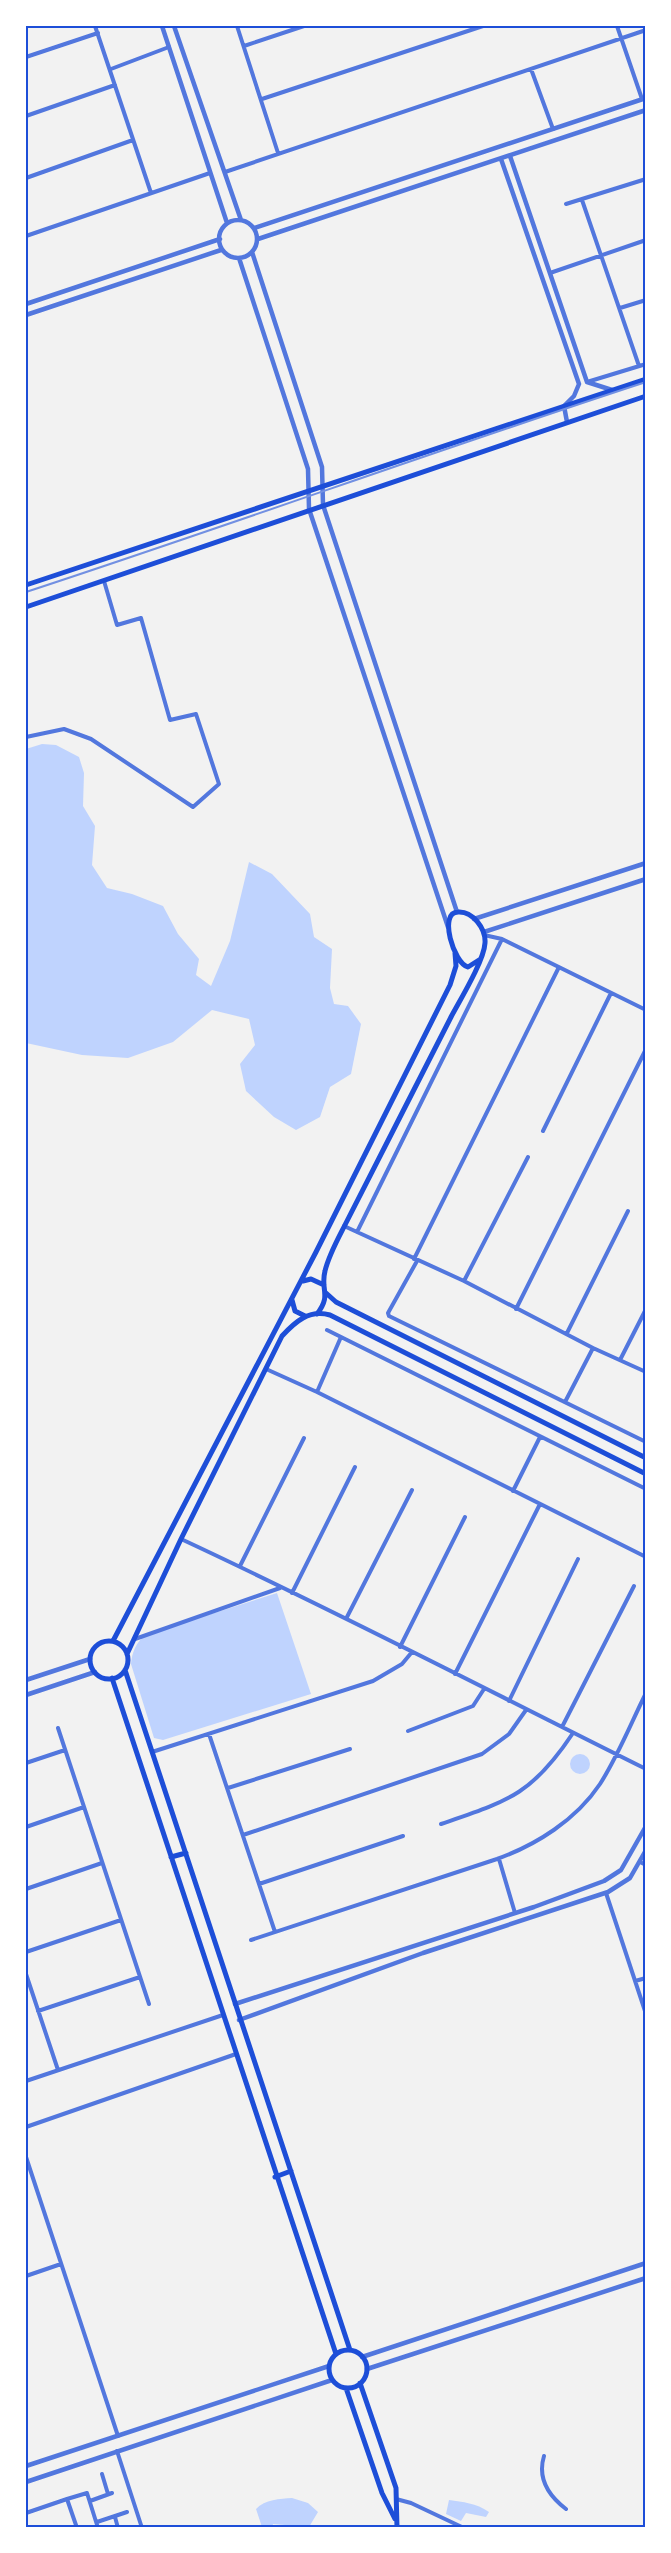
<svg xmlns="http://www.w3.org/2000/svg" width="671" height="2553" viewBox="0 0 671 2553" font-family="Manrope,sans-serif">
  <rect width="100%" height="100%" fill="#f2f2f2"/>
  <path fill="#bfd3fe" d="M42,744L56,745L79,757L84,773L83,806L95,826L92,865L107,888L132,894L163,906L178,934L199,959L196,975L211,986L230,941L249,862L272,874L310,914L314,937L332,949L330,988L334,1004L348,1006L361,1024L351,1074L330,1087L320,1117L296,1130L274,1117L246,1091L240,1064L255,1045L249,1019L212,1010L173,1042L128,1058L82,1055L26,1043V749Z
    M277,1593L311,1694L163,1740L154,1738L131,1664C132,1652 136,1643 145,1635Z
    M570 1764a10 10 0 1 1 20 0a10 10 0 1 1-20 0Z
    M292,2498L308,2503L318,2512L309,2527L273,2524L272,2527H262L256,2509C265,2499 280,2499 292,2498Z
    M449,2500C463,2502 476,2503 489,2512L486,2517L466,2513L461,2521L446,2514Z"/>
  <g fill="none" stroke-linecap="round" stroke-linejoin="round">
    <path stroke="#5277de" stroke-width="4" d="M95,26L151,193
      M237,26L278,153
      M617,26L642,99
      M244,46L304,26
      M26,57L98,33
      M111,69L169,47
      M531,69L553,129
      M262,99L483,26
      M26,116L115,85
      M225,172L646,30
      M26,178L133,140
      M582,200L639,366
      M566,204L646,179
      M26,236L210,173
      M550,273L646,240
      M620,308L646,300
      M587,382L646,364
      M26,737L64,729L91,739L193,807L219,784L196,714L170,720L141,618L117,625L104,581
      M484,935L502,939L646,1010
      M543,1131L611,993
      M344,1226L464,1281L593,1348L646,1372
      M357,1232L502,939
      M414,1259L559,967
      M417,1261L388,1313L389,1316L646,1442
      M464,1281L528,1157
      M516,1309L646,1049
      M327,1330L646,1489
      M567,1333L628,1211
      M620,1360L646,1309
      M266,1369L317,1392L646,1557
      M317,1392L341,1337
      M565,1402L593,1348
      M513,1491L540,1437
      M181,1539C338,1612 491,1692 646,1769
      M240,1566L304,1438
      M292,1593L355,1467
      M347,1617L412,1490
      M135,1639L280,1588
      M400,1647L465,1517
      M455,1674L540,1504
      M509,1701L578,1559
      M562,1727L634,1586
      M58,1728L149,2004
      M408,1731L473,1706L484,1689
      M209,1734L275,1932
      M152,1752L373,1681L402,1664L412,1652
      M26,1763L65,1750
      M228,1788L350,1749
      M441,1824C508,1801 532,1795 573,1733
      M26,1827L84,1807
      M243,1835L482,1754L509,1734L526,1710
      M499,1859L515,1913
      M640,1862L646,1865
      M259,1884L403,1836
      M26,1889L102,1863
      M606,1893L646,2014
      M251,1940L497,1859C536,1845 576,1820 600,1784C618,1756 631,1723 646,1693
      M26,1952L121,1920
      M26,1974L58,2070
      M635,1981L646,1978
      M38,2011L140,1977
      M26,2081L223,2015
      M26,2127L236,2054
      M26,2157L118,2436
      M26,2276L61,2264
      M117,2451L142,2528
      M544,2456C537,2479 549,2496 566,2509
      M102,2474L108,2494
      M67,2499L87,2493L98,2528
      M396,2499L411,2503L464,2528
      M90,2501L112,2493
      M26,2513L67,2499L77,2528
      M115,2517L118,2528
      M97,2522L127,2512"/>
    <path stroke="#5277de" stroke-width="4.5" d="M162,26L227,223
      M174,26L241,220
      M510,156L587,382L612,390
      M501,159L579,384L574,396L564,406L567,422
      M219 239a19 19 0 1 1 38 0a19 19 0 1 1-38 0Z
      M254,228L646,98
      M258,239L646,110
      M252,252L322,467L323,505L457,912
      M239,258L308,469L309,509L448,927
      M26,304L220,239
      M26,315L221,250
      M474,919L646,863
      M484,932L646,879
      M26,1680L90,1659
      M26,1695L95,1672
      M235,2004L534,1907L604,1881L621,1870L646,1826
      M239,2020L423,1953L608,1892L630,1878L646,1850
      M362,2357L646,2263
      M367,2369L646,2278
      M26,2466L329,2366
      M26,2482L332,2380"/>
    <path stroke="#1d4ed8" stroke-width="5" d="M26,585L646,379
      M26,607L646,396
      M303,1281L311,1279L324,1285
      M326,1293L336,1302L646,1458
      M292,1300L295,1311L305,1316
      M317,1314C332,1295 320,1290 325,1271C329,1254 339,1237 347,1221C382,1153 416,1085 451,1017C460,1000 484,961 485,943C486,929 473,911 458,912C438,912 454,964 468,967L479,960
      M113,1641L316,1252L450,985L456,966L455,953
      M90 1660a19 19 0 1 1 38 0a19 19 0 1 1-38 0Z
      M127,1654L181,1539L282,1336C295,1322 309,1309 330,1315L646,1474
      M125,1670L350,2350
      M112,1678L336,2354
      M171,1857L186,1853
      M275,2177L291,2171
      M329 2369a19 19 0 1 1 38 0a19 19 0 1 1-38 0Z
      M360,2383L396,2488L397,2528
      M346,2388L382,2493L395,2519"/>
    <path stroke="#7290e2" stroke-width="2" d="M26,592C233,524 438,450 646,382"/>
  </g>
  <rect width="671" height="2553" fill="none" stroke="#ffffff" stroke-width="54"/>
  <rect x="27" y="27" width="617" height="2499" fill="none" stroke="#1d4ed8" stroke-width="2"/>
</svg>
